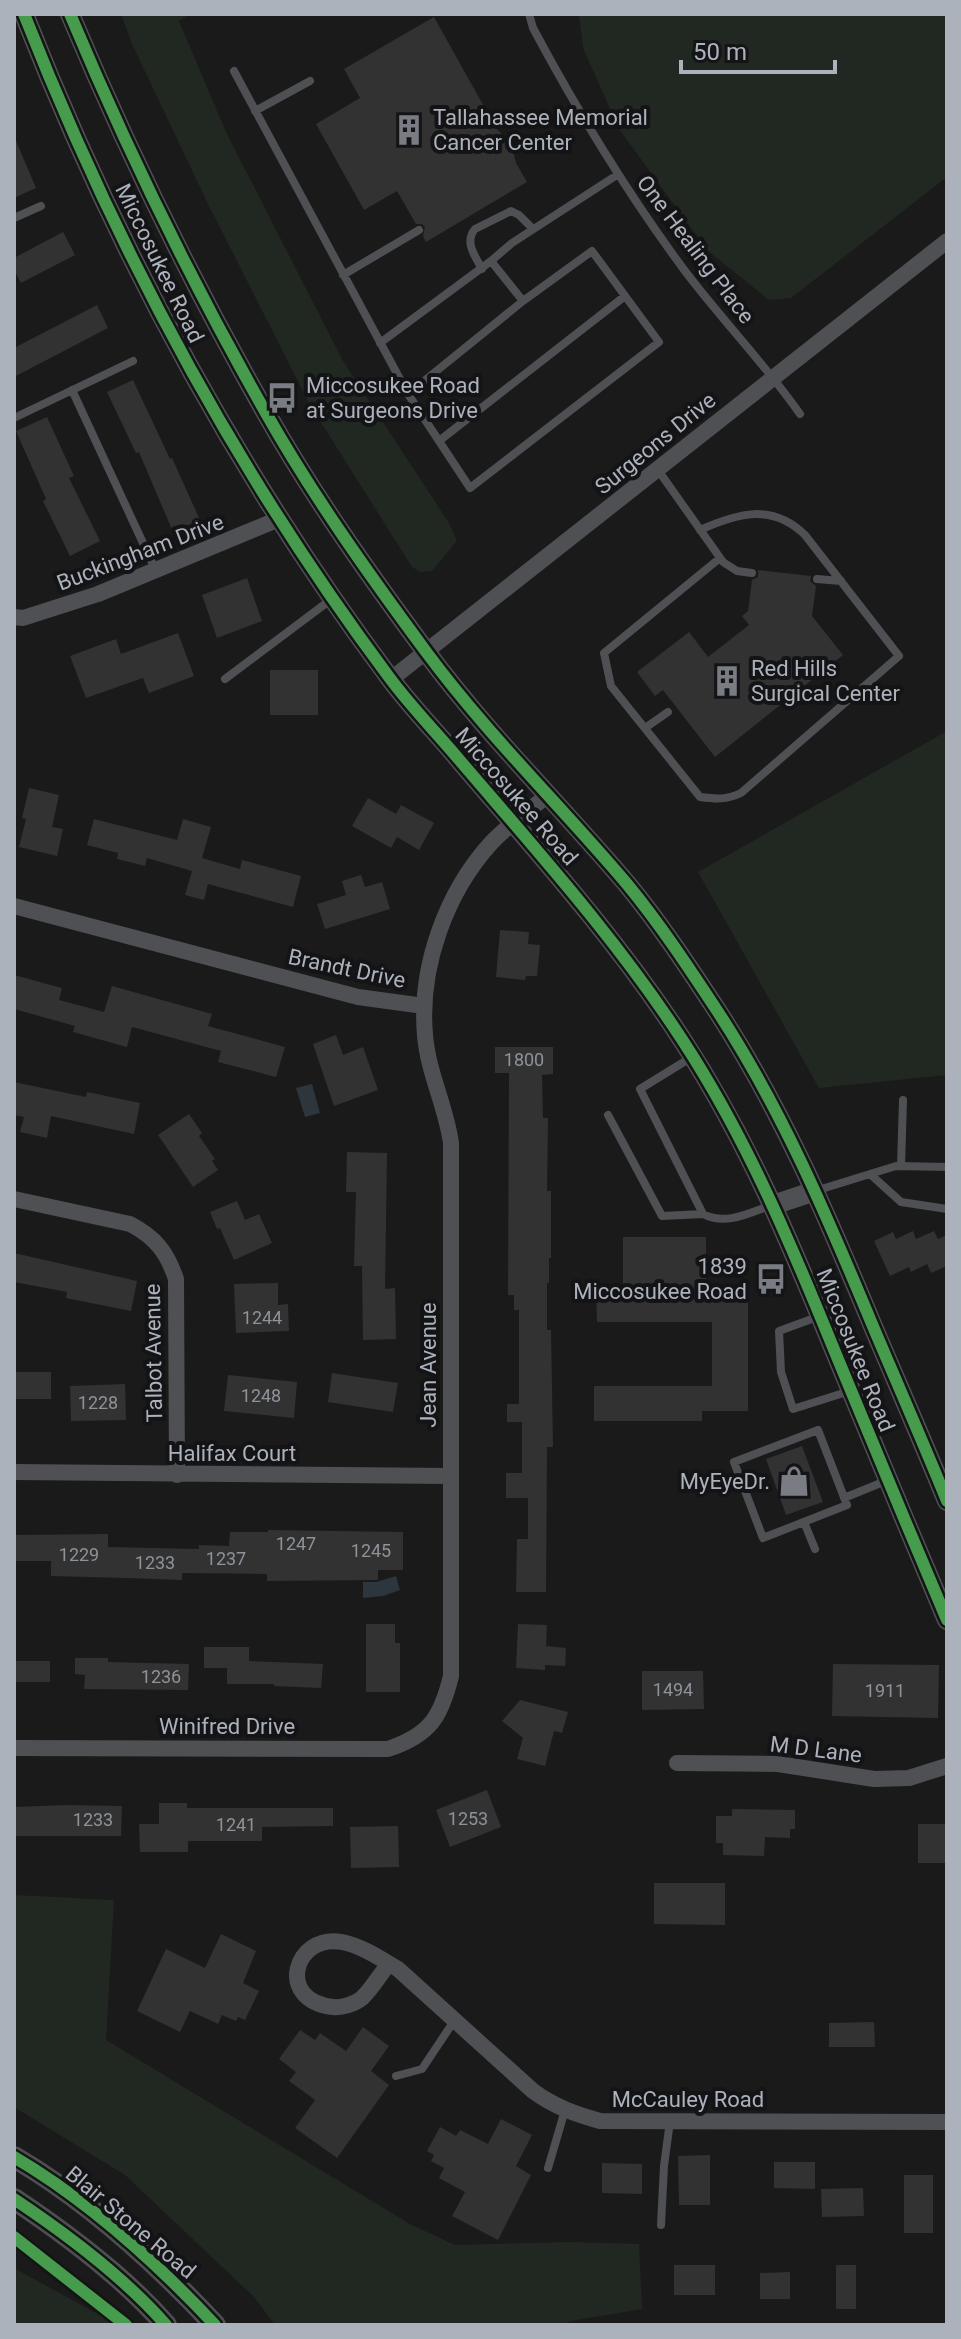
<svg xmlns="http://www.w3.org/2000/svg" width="961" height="2339" viewBox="0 0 961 2339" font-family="Roboto,sans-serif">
  <rect width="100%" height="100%" fill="#1a1a1a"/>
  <path fill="#202821" d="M121,14H190L179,21L226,132L343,361L449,523L457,541L432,571L420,572L412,567L310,405L207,202L132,44Z
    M579,14H947V177L791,298L769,300L707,250L619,129L583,48Z
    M947,731V1075L819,1088L698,872Z
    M14,1895L114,1900L106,2040L410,2224L455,2245L569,2242L639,2244L642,2309L571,2321L563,2325H275L254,2297L125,2175L14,2107Z
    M14,2268L118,2325H14Z"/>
  <path fill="#2d363c" d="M312,1084L320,1113L305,1117L296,1088Z
    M396,1576L400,1590L383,1596L363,1598V1582H376Z"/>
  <path fill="#323232" d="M434,17L496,128L511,143L516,163L527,182L426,242L423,236L425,227L422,224H416L397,191L364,210L316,124L360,98L344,69Z
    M14,136L36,188L14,198Z
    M63,232L75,255L21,283L14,270V258Z
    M97,305L108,328L14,377V348Z
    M133,380L170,459L172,458L200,520L173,532L139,452L136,453L107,392Z
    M47,417L74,476L69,478L100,541L70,556L43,501L46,499L16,431Z
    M758,570L811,576L810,581L816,586L812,616L843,655L715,757L663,690L655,696L637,672L689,632L708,657L749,625L742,616L748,611L752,580L758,577Z
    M247,578L262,621L217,638L202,595Z
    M178,633L194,676L149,693L143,678L86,698L70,656L116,639L121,654Z
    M270,670H318V715H270Z
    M29,788L59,795L52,827L63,829L57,856L19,847L26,819L22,818Z
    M368,798L396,814L401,805L434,823L419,850L397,837L391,848L352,826Z
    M94,819L177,840L183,819L211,827L202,858L240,869L242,860L301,876L293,907L208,884L204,900L185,895L192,871L147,858L145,866L117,859L118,853L87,845Z
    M361,875L365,887L382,882L390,909L325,929L317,904L346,895L342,881Z
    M500,930L529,932L528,944L540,945L537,976H526L525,980L496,977Z
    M14,975L62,988L59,1000L104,1012L112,986L212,1014L208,1026L285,1047L276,1077L218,1062L221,1051L132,1027L127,1047L73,1032L75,1026L14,1009Z
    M336,1035L343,1055L363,1047L378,1090L334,1106L313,1044Z
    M495,1047H553V1074L542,1075L543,1118H548L547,1191H551V1258H549V1283H547V1330H551L553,1447H547L546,1592H516L517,1539H528V1498H506V1473H522V1422H507V1404H519V1310H514V1295H508L509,1073H495Z
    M14,1082L86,1097L87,1092L140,1103L134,1134L51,1116L47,1138L20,1132L24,1117L14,1115Z
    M189,1114L202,1133L199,1136L215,1159L212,1161L218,1170L193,1187L158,1135Z
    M347,1152L387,1153L385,1289L395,1288L396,1339L363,1340L362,1266H354L356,1192H346Z
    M237,1201L245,1220L259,1214L272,1243L234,1260L220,1228L217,1229L210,1212Z
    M913,1231L916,1239L934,1231L938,1239L947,1235V1266L931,1273L927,1264L911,1272L909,1267L890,1276L874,1241L893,1232L896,1239Z
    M623,1237H706V1294H748V1411H702V1421H594V1386H712V1322H597L596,1287H623Z
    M14,1253L137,1281L131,1311L66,1298L67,1292L14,1282Z
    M278,1283V1305L288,1304L289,1331L236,1333L234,1284Z
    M14,1372H51V1399H14Z
    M332,1373L398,1383L393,1412L328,1402Z
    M228,1375L297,1382L294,1418L224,1411Z
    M125,1384L126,1420L71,1421L70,1386Z
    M802,1446L823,1502L786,1515L766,1459Z
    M268,1530L403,1532V1570H378V1580L267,1581V1574L182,1573V1580L127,1578L51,1576V1561H14V1535L108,1534V1547L199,1549V1545L229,1546L230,1532H268Z
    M366,1624H395V1643H400V1692H366Z
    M518,1624L547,1625L546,1646L566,1648L565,1666L545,1665V1670L516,1668Z
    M204,1647H249V1661L323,1664L321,1688L274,1686V1684H227V1668H204Z
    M75,1658H108V1662L189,1664L188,1690L84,1689L85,1675L75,1674Z
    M14,1661H50V1682H14Z
    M833,1664L939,1665L938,1718L832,1716Z
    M642,1671H703L704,1709L642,1710Z
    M520,1700L568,1712L562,1733L554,1731L545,1766L517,1759L523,1738L502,1721Z
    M487,1790L501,1827L450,1847L436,1810Z
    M159,1803H187V1808H333V1826L262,1827V1841H188V1852H140L139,1824H159Z
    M66,1805L122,1806L121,1836H14V1807Z
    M732,1809L795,1810V1829H790V1838L765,1837L764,1856L723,1855V1843H716V1816H732Z
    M918,1824H947V1863H918Z
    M398,1826L399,1867L351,1868L350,1827Z
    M654,1883H725V1925L654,1924Z
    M221,1934L256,1951L243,1983L259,1991L245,2020L238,2017L236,2021L222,2015L218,2024L190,2011L180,2032L137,2011L166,1949L205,1968Z
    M874,2022L875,2047H829V2023Z
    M363,2027L389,2046L371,2071L389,2085L337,2158L295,2128L315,2100L289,2081L296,2072L279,2059L300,2030L315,2040L320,2033L346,2051Z
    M501,2119L532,2135L516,2166L531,2175L498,2240L452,2216L465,2192L439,2178L444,2168L431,2161L434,2155L427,2151L440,2127L456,2136L460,2130L488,2144Z
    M710,2155V2205H679L678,2156Z
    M774,2162H815V2189L774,2188Z
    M602,2163L642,2164V2194L602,2193Z
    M904,2175H933V2233H904Z
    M863,2188L864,2216L822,2217L821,2189Z
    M674,2265H715V2295H674Z
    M836,2265H856V2309H836Z
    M790,2272V2299H760V2273Z"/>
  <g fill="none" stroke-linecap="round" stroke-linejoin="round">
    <path stroke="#4e5053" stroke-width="8" d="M529,14L533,28C579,114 627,193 685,271C722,320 765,364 800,414
      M234,71L408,394L470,488L659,342L592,251L523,301L408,394
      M255,111L310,81
      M14,218L41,206
      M491,261L523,301
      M482,269C475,256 464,242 475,229L511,211L519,215L533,229
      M343,275L419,230
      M380,343L491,261L512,243L617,175
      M72,390L156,571
      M14,418L133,361
      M439,441L625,296
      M658,470L723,562L737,571L752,573
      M700,530C738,513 772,503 805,535L899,656L741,793C726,800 716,799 700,797L611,686L604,653L720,558
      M817,579L841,581
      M225,679L333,598
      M645,728L668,712
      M692,1057L640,1089L703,1214C726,1226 749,1213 772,1205
      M608,1115L662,1216L703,1214
      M901,1166L903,1100
      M870,1174L901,1202L947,1209
      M815,1191L896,1166L947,1167
      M820,1316L779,1331L781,1372L793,1409L850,1391
      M818,1430L847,1505L763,1538L734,1462Z
      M844,1498L888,1480
      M804,1522L815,1549
      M396,2076L422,2069L454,2021
      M548,2168L565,2110
      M661,2225L664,2166L670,2121"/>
    <path stroke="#4e5053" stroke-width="16" d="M14,617L23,618L98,594L279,519
      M390,680L947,241
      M14,906L358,997L424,1006
      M14,1199L130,1224C155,1237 167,1252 176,1279L177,1475
      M14,1472L450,1476
      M14,1748L388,1749C430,1735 441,1717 451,1676V1143C446,1106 428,1073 425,1035C419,967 446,892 492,842C509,824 530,810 549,794
      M677,1763L778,1764L874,1779L909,1778L947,1766
      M389,1964C380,1974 372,1989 362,1998C355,2004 342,2008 333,2007C275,2001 294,1933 342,1942C362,1946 381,1959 398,1969L533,2091C555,2107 575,2114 600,2121L947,2122"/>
    <path stroke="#4e5053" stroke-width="20" d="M24,14C116,248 238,475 389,677C411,707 438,734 462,763C539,853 618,941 683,1041C747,1139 791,1244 835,1352C872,1441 909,1531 947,1620
      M70,14C127,150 193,285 266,413C313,496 370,576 427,653C487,734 561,806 627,884C660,924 689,968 718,1012C782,1110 827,1216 872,1324C897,1383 923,1442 947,1501
      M773,1205L815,1191"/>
    <path stroke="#4d4f51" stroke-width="22" d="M14,2157C89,2201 156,2262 215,2325
      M14,2199C68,2235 123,2276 166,2325"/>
    <defs>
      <path id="cycleway" d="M24,14C116,248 238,475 389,677C411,707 438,734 462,763C539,853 618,941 683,1041C747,1139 791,1244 835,1352C872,1441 909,1531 947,1620
        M70,14C127,150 193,285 266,413C313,496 370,576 427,653C487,734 561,806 627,884C660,924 689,968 718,1012C782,1110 827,1216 872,1324C897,1383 923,1442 947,1501
        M14,2157C89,2201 156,2262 215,2325
        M14,2199C68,2235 123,2276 166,2325
        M14,2237L126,2325"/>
    </defs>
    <use href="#cycleway" stroke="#141417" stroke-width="17"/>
    <use href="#cycleway" stroke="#469c4c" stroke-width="12"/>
  </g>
  <defs>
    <symbol id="building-bare" viewBox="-9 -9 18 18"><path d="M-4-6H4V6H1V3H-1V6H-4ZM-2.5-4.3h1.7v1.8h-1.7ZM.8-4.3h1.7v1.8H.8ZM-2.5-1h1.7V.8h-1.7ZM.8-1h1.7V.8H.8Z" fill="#797d83" stroke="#141417" stroke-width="2.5" paint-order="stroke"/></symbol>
    <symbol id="bus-bare" viewBox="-9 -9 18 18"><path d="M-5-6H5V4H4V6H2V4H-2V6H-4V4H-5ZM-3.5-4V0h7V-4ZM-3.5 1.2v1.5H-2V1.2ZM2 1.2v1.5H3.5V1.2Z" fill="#797d83" stroke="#141417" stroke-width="2.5" paint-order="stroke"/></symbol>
    <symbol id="shop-bare" viewBox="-9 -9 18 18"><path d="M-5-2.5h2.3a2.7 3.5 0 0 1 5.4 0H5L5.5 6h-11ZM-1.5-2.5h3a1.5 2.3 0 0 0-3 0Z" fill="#797d83" stroke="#141417" stroke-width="2.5" paint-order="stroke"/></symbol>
  </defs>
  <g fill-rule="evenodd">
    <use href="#building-bare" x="387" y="108" width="44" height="44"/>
    <use href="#bus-bare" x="260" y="376" width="44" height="44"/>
    <use href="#building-bare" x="705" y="659" width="44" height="44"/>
    <use href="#bus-bare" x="749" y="1257" width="44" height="44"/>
    <use href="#shop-bare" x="772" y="1459" width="44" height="44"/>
  </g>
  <g text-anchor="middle" stroke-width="8" stroke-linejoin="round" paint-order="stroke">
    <g font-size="18" fill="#8e9299">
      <text x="524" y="1066">1800</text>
      <text x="262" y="1324">1244</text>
      <text x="261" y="1402">1248</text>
      <text x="98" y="1409">1228</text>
      <text x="296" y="1550">1247</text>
      <text x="371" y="1557">1245</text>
      <text x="79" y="1561">1229</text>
      <text x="226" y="1565">1237</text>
      <text x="155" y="1569">1233</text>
      <text x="161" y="1683">1236</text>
      <text x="673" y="1696">1494</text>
      <text x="885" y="1697">1911</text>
      <text x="468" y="1825">1253</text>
      <text x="93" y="1826">1233</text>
      <text x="236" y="1831">1241</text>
    </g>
    <g font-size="22" fill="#acb2bb" stroke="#141417" text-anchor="start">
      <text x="433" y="125">Tallahassee Memorial<tspan x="433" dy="25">Cancer Center</tspan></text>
      <text x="306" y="393">Miccosukee Road<tspan x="306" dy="25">at Surgeons Drive</tspan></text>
      <text x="751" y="676">Red Hills<tspan x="751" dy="25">Surgical Center</tspan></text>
      <text x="747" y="1274" text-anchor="end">1839<tspan x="747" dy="25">Miccosukee Road</tspan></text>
      <text x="770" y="1489" text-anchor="end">MyEyeDr.</text>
    </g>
    <g font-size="22" fill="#acb2bb" stroke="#141417">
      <text transform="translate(696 249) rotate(53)" y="8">One Healing Place</text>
      <text transform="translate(160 263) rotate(64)" y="8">Miccosukee Road</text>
      <text transform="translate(655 443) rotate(-39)" y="8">Surgeons Drive</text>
      <text transform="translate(140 552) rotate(-21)" y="8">Buckingham Drive</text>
      <text transform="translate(517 796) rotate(49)" y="8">Miccosukee Road</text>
      <text transform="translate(347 968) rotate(12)" y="8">Brandt Drive</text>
      <text transform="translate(856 1350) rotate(68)" y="8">Miccosukee Road</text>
      <text transform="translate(153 1353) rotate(-91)" y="8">Talbot Avenue</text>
      <text transform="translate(428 1365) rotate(-90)" y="8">Jean Avenue</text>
      <text x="232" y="1461">Halifax Court</text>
      <text x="227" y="1734">Winifred Drive</text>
      <text transform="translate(816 1749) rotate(7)" y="8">M D Lane</text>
      <text x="688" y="2107">McCauley Road</text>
      <text transform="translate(131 2222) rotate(40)" y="8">Blair Stone Road</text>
    </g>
  </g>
  <rect width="961" height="2339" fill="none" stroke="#acb2bb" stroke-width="32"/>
  <path d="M681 60v12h154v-12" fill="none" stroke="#acb2bb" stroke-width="4"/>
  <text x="693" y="60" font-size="24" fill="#acb2bb" stroke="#141417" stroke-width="6" paint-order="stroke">50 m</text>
</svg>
